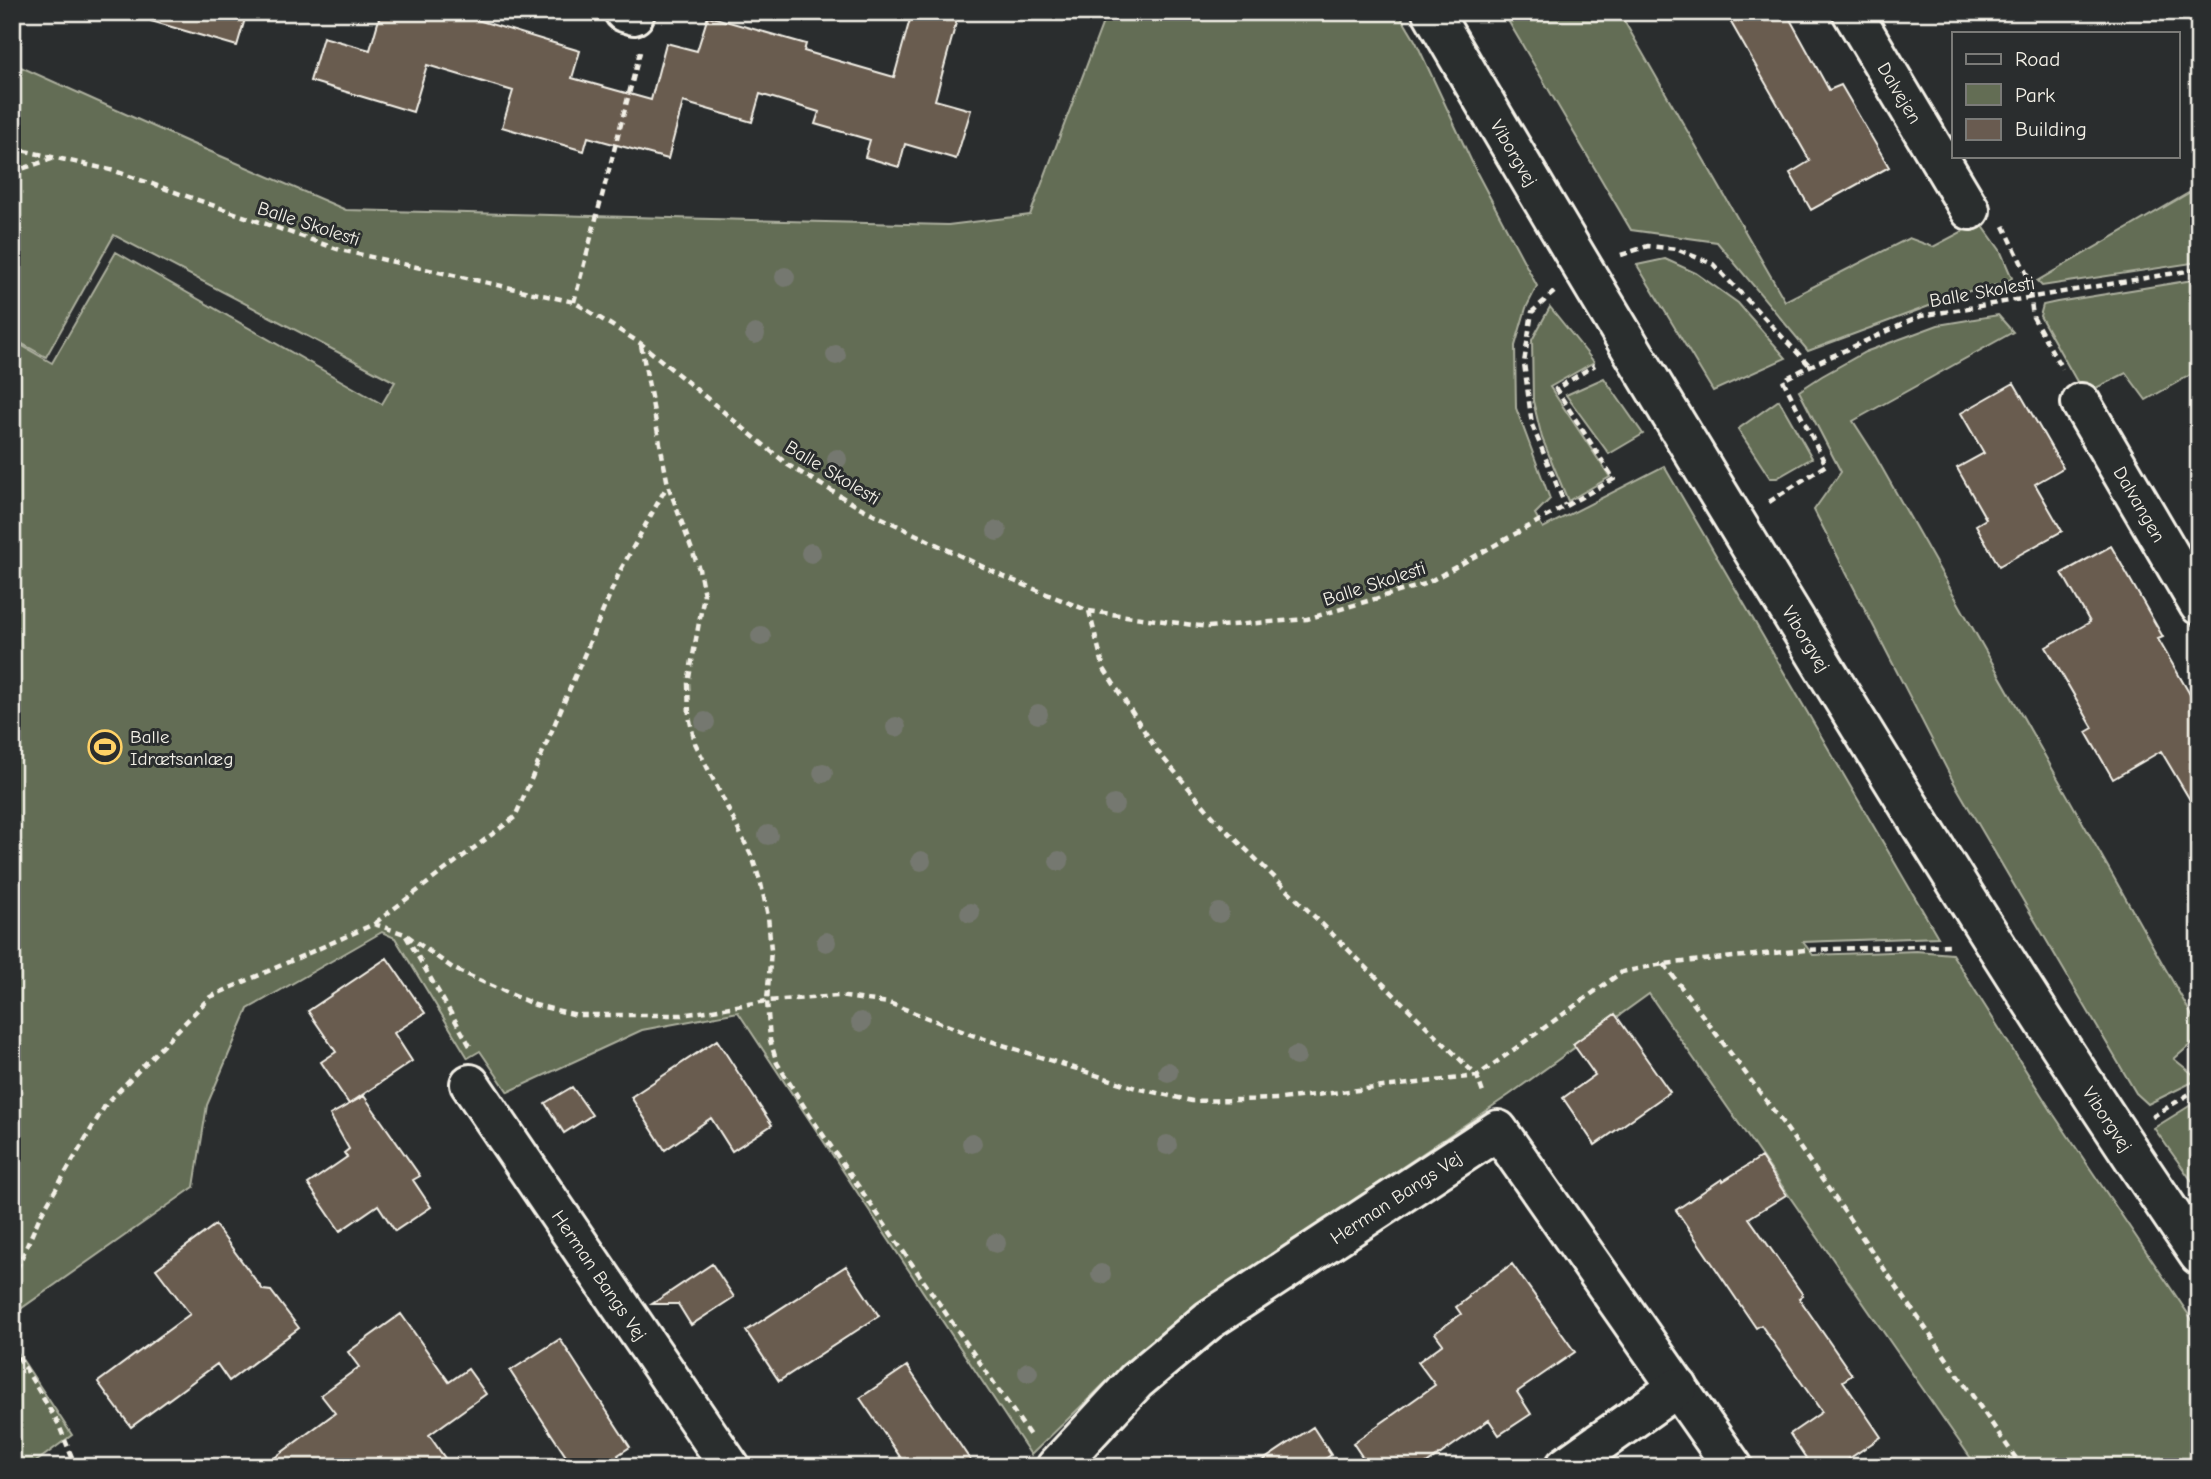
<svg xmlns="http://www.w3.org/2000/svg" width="2211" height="1479" viewBox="0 0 2211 1479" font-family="'Comic Neue',sans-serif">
  <rect width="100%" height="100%" fill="#2a2d2e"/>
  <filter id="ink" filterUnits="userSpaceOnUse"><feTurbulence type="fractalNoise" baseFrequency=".0143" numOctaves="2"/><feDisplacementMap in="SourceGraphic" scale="14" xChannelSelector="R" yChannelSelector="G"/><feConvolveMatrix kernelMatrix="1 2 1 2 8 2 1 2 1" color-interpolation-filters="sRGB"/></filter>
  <g filter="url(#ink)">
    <path fill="#636d54" stroke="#acaf9e" stroke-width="2" d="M1098,12H1398L1416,42L1477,173L1537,286L1526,308L1515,346L1516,408L1550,499L1535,514L1543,528L1664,466L1938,937L1803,942L1813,955L1916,951L1952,954L2054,1115L2199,1330V1467H1977L1649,994L1509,1095L1190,1311L1103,1385L1031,1455L738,1012L642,1030L508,1092L480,1051L468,1058L395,938L382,932L248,1009L207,1105L194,1187L12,1315V340L52,363L116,252L382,404L395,382L114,235L46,357L12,338V63L188,142L346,210L948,225L1030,215L1103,22Z
      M1503,12H1619L1785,301L1909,238L1933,247L1980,222L2000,250L2012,278L2004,284L1975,289L1808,351L1717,242L1631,230Z
      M2199,187V262L2042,286L2037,281Z
      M1665,259L1696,273L1738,303L1786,358L1713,391L1637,265Z
      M2199,279V370L2146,400L2126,373L2084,394L2040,316L2043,305L2057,302Z
      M1550,307L1594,362L1550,387L1610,477L1568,501L1542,438L1533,401L1532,340Z
      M1998,315L2013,332L1853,421L1873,452L2199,1028V1037L2174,1059L2199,1079L2148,1104L2136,1093L1953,781L1814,510L1841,472L1799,391L1822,376L1865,352L1938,325Z
      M1604,378L1643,434L1609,454L1566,395Z
      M1779,400L1812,458L1777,478H1770L1738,429Z
      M2199,1100V1172L2194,1184L2154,1128Z
      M12,1344L72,1435L29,1467H12Z"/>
    <path fill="#695b50" stroke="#f4f1e8" stroke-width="2" d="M152,12H247L237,46L151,21Z
      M381,12H451L580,51L572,78L651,100L666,43L697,51L708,16L806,44L804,51L894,77L912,12H959L935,100L971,110L956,159L905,144L899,167L865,157L870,140L815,124L819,112L760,94L752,122L683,102L668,159L588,137L584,151L502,127L513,91L427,65L413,112L310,81L323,37L370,50Z
      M1725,12H1786L1829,90L1841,85L1889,167L1811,210L1790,173L1810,161Z
      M2014,383L2063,468L2035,484L2062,531L1999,566L1976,525L1986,519L1957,468L1984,453L1961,413Z
      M2111,546L2163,637L2158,639L2199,710V815L2161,751L2113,779L2086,732L2093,728L2046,647L2090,622L2062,573Z
      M387,958L425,1013L394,1033L412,1061L349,1104L321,1062L336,1052L308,1011Z
      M1615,1014L1670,1092L1595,1145L1563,1098L1595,1075L1573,1044Z
      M717,1040L772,1125L732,1151L711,1118L665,1150L631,1097Z
      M572,1087L592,1115L564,1133L545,1103Z
      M364,1096L420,1176L413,1180L431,1207L395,1231L378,1205L340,1231L308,1184L347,1157L344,1153L349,1149L330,1115Z
      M1761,1157L1786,1195L1749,1218L1803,1295L1799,1298L1852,1375L1843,1381L1881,1437L1837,1467H1812L1790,1434L1822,1412L1761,1325L1756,1328L1676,1210L1722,1179L1723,1181Z
      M215,1225L263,1290L271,1291L299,1328L229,1381L217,1364L131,1427L98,1382L190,1314L156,1269Z
      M712,1264L734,1297L691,1325L678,1304H652Z
      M1512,1264L1575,1352L1517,1392L1531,1414L1499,1435L1489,1420L1422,1467H1369L1353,1443L1435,1385L1418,1362L1443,1344L1435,1333L1461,1314L1456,1307L1469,1297L1468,1295Z
      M846,1266L879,1316L779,1381L746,1331Z
      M401,1314L449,1382L468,1369L486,1394L429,1435L451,1467H262L335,1413L321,1395L359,1367L348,1352Z
      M560,1339L630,1447L618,1455L625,1467H573L510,1371Z
      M907,1366L975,1467H907L860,1398Z
      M1313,1427L1331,1455L1313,1467H1253Z"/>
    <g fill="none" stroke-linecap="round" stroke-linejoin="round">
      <defs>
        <g id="minor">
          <path d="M624,12L634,15L635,12"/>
          <path id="s1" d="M1852,12L1970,210"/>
          <path id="s2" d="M2081,403L2199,605"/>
          <path id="s3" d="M470,1084L730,1467"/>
          <path id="s4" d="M1056,1467L1136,1381L1209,1320L1498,1130L1733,1467"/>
          <path d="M1565,1467L1678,1387"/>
        </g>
        <g id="primary">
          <path id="s5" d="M1432,12C1551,217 1674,421 1797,623C1927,837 2058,1049 2199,1255"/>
        </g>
      </defs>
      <use href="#minor" stroke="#f4f1e8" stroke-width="44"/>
      <use href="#primary" stroke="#f4f1e8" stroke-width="44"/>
      <path stroke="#f4f1e8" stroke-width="4.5" stroke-dasharray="7 5" stroke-linecap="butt" d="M12,148L115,171L340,250L574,302L640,343L788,465L857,506L1002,576L1089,611L1208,627L1307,619L1425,584L1614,479L1556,389L1595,365
        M12,172L55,158
        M2004,226L2028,277L2033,317L2062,369
        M1621,255L1648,246L1676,249L1713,264L1810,366
        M1554,292L1532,312L1524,363L1532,425L1565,505
        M574,302L640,52
        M641,345L668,485L699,569L704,595L688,683L689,716L695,743L753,859L761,884L768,916L771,950L767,1001L770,1040L777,1063L810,1116L1031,1437
        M1769,502L1826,465L1783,380L1810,366L1921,316L2199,269
        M1089,611L1104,669L1158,752L1216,820L1477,1076L1483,1093
        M375,923L515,817L620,571L667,486
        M406,936L470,1046
        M1664,964L1782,1122L2022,1467
        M2152,1117L2199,1088
        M12,1280L40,1216L106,1104L210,997L374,924L405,934L454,969L535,1005L577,1015H682L767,1001L838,996L889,1003L972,1035L1136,1088L1192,1101L1281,1099L1477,1076L1622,972L1663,964L1805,950L1950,945
        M12,1346L58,1423L76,1467"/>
      <use href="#minor" stroke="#2a2d2e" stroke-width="38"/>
      <use href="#primary" stroke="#2a2d2e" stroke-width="38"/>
    </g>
    <g fill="#75786f">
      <circle cx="785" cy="277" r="10"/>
      <circle cx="755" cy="334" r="10"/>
      <circle cx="836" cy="355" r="10"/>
      <circle cx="837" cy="459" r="10"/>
      <circle cx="997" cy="531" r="10"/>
      <circle cx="811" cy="553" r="10"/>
      <circle cx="761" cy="636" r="10"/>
      <circle cx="1038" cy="714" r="10"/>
      <circle cx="705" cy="722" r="10"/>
      <circle cx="896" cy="727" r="10"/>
      <circle cx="823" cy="773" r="10"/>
      <circle cx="1114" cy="805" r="10"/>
      <circle cx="768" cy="835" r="10"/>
      <circle cx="921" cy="861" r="10"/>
      <circle cx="1059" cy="861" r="10"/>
      <circle cx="970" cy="913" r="10"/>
      <circle cx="1219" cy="913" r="10"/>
      <circle cx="826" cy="942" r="10"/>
      <circle cx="861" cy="1022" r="10"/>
      <circle cx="1296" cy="1056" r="10"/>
      <circle cx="1168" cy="1072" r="10"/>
      <circle cx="972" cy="1143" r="10"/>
      <circle cx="1167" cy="1145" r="10"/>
      <circle cx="996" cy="1243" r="10"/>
      <circle cx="1101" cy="1274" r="10"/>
      <circle cx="1028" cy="1372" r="10"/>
    </g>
  </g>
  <defs>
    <symbol id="stadium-ring" viewBox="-11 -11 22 22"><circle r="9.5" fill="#2a2d2e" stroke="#ffd166" stroke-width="1.5"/><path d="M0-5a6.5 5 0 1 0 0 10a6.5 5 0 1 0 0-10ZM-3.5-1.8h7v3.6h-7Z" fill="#ffd166"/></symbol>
  </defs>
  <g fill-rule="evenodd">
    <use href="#stadium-ring" x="86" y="728" width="38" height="38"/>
  </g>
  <g text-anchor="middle" stroke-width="6" stroke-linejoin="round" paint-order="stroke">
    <g font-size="19" fill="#f4f1e8" stroke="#2a2d2e">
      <text dy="7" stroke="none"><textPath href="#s1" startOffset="94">Dalvejen</textPath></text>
      <text dy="7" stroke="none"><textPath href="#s5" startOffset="163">Viborgvej</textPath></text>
      <text transform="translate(309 223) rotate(18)" y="7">Balle Skolesti</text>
      <text transform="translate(1982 291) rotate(-10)" y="7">Balle Skolesti</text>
      <text transform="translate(833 472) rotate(31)" y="7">Balle Skolesti</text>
      <text dy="7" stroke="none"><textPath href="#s2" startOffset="117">Dalvangen</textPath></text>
      <text transform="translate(1374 583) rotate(-18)" y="7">Balle Skolesti</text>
      <text dy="7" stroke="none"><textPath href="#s5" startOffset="730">Viborgvej</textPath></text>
      <text dy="7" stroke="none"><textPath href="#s5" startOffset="1297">Viborgvej</textPath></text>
      <text dy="7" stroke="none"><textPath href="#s4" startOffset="436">Herman Bangs Vej</textPath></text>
      <text dy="7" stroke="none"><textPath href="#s3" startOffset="231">Herman Bangs Vej</textPath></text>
    </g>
    <g font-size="19" fill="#f4f1e8" stroke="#2a2d2e" text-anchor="start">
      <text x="130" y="743">Balle<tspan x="130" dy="22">Idrætsanlæg</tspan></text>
    </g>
  </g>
  <rect width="2211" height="1479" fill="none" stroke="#2a2d2e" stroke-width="42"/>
  <rect x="21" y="21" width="2169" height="1437" fill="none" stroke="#f4f1e8" stroke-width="2.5" filter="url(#ink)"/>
  <rect x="1952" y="32" width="228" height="126" fill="#2a2d2e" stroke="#7b7b78" stroke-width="2"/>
  <rect x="1966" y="54" width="35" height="10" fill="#2a2d2e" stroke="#7b7b78" stroke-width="2"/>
  <text x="2015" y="66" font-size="21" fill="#f4f1e8">Road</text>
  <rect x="1966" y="84" width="35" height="21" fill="#636d54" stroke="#7b7b78" stroke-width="2"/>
  <text x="2015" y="102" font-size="21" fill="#f4f1e8">Park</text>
  <rect x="1966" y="119" width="35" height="21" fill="#695b50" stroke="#7b7b78" stroke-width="2"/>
  <text x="2015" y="136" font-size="21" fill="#f4f1e8">Building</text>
</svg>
